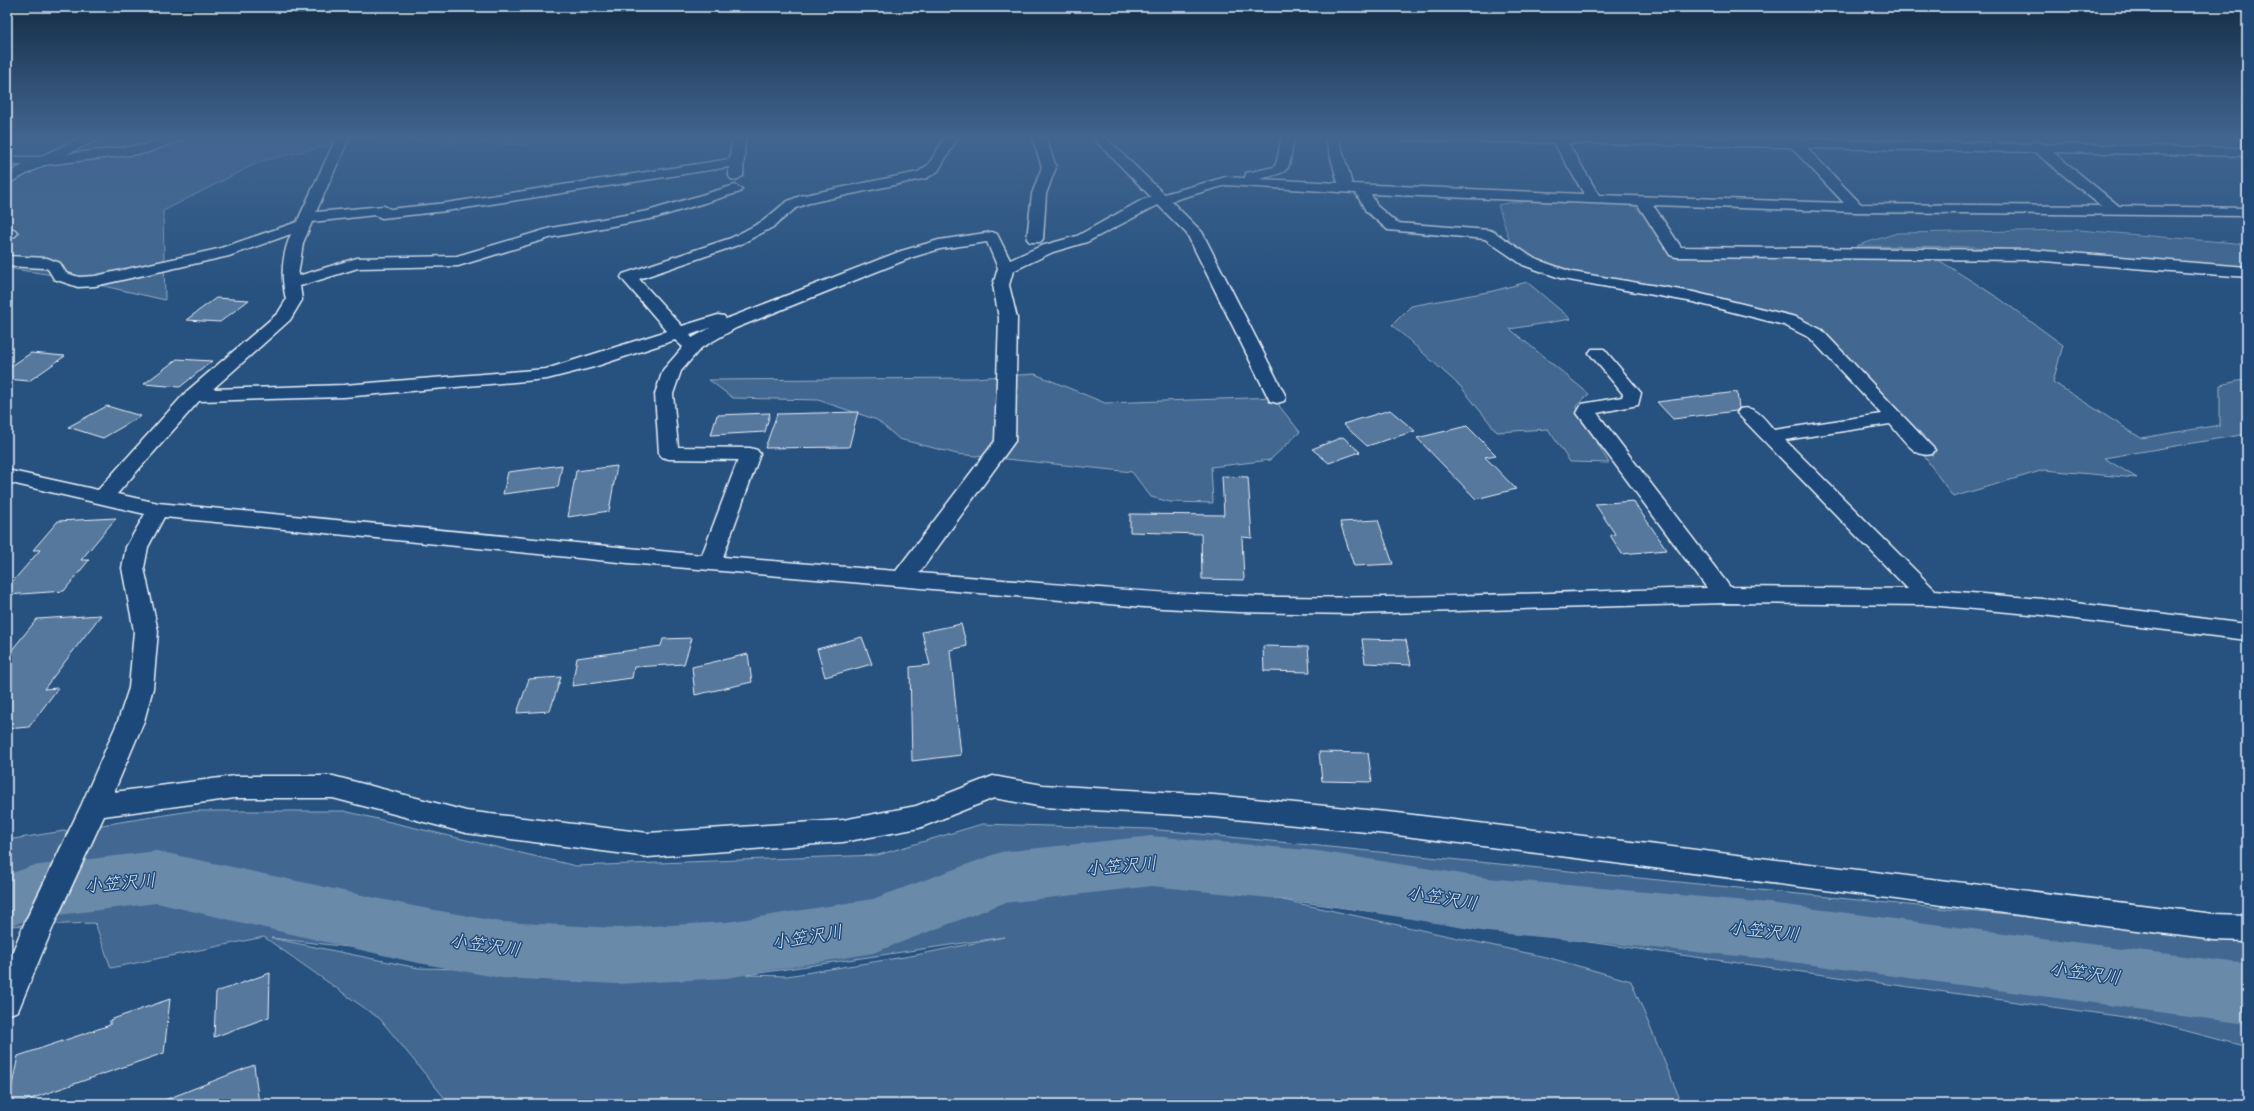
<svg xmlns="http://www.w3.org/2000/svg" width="2254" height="1111" viewBox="0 0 2254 1111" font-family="Itim,'Klee One',sans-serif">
  <rect width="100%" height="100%" fill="#27517f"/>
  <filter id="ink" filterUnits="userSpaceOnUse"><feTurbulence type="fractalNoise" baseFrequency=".025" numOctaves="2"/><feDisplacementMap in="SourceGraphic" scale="8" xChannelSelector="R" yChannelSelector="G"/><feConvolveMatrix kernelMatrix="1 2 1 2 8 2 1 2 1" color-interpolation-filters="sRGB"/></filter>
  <g filter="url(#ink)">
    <path fill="#436891" stroke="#96acc4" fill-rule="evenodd" d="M105,136H519L527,145L346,137L339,143L261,161L163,211L165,300L60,276L7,268V166Z
      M1629,200L1673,247L1937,259L2000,299L2063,345L2053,382L2141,438L2220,425V385L2247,379V434L2104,458L2137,478L2044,470L1953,497L1905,429L1822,340L1790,321L1569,276L1513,251L1498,205L1512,202Z
      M2079,230L2247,244V268L1975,247L1856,246L1897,233Z
      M1527,282L1571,319L1510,329L1589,394L1576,406L1609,463L1570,462L1548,429L1497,432L1461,387L1392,325L1411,306L1493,291Z
      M1035,374L1105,403L1277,397L1280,407L1300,432L1270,460L1211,467L1213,503L1170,502L1151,497L1132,472L957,454L899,439L877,420L818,400L733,398L709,380L973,378Z
      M190,811H344L576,866L878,855L982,824L1150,829L2247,939V1047L2145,1020L1274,898L1550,958L1631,981L1682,1104H447V1101L380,1019L264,937L111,968L95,923L7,926V840ZM1004,937L916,955L787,976L746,975ZM271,938L556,971L418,968Z"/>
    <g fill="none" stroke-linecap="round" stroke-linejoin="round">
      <path fill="#6b8aaa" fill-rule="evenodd" d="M1152,836L1318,851L1487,878L1769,903L2247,964V1024L1769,959L1487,932L1318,903L1152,886L1004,903L873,953L727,978L617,984L501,978L413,962L157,903L33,918L7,927V875L32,866L157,851L413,906L501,922L617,928L727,922L873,899L1001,852Z"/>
    </g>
    <path fill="#57789d" stroke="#e8f1f8" d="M216,298L249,300L220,322L186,320Z
      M31,353L65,356L29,381L7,379V369Z
      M177,359L212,361L180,387L144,384Z
      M1737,392L1739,408L1736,411L1673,419L1657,402Z
      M107,406L141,416L103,438L68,427Z
      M1390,410L1415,431L1367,446L1343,424Z
      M858,412L849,447L765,448L777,414Z
      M770,413L765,432L711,435L717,415Z
      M1467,426L1496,455L1485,457L1516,489L1476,499L1417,438Z
      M1343,437L1360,452L1329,463L1312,449Z
      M562,465L558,487L503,494L508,472Z
      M617,466L609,511L568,517L576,471Z
      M1222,476L1248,477L1252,538L1242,537L1244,580L1202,579L1201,534L1130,532V514L1224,515Z
      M1633,501L1654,531L1667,550L1622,554L1610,535L1615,534L1595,504Z
      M116,518L81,560H89L64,591L7,595V588L40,550H33L58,521Z
      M1378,520L1393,564L1354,566L1340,522Z
      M101,615L44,689L58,688L29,727L7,729V656L37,619Z
      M961,624L967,646L950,650L961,755L912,761L910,667L930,665L922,632Z
      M862,637L872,664L825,677L817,649Z
      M692,638L684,664L634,667L632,678L572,686L577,658L661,646L663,639Z
      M1362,639L1406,640L1411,665L1365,663Z
      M1263,646L1308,647L1310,672L1264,671Z
      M748,654L752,682L695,695L692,667Z
      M561,677L550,711L517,713L529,679Z
      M1319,752L1368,753L1372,782L1322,781Z
      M270,973L269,1017L214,1037L216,992Z
      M170,999L164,1053L16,1104H8L18,1056L110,1025V1020Z
      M254,1065L259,1104H157V1103Z"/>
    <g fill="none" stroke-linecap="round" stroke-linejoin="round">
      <defs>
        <path id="minor" d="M84,136H101L99,139L67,154L144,145L168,136H186L184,139L146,153L44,165L7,184V174L23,165H7V157H39Z
          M337,136H350L316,212L384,206L390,209L446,203L730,159L732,136H745L743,176L736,180L731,179L729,176V167L446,211L382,218L375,215L312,222L303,243L298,276L357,258L457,256L551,228L648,211L735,185L742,189L740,192L655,218L553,237L458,266L358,268L300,286L302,300L290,320L213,389L344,385L546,369L667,331L623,280L621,277L623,274L731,238L763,221L786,202L800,196L918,172L928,165L946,136H959L938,171L927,178L809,203L796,208L773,227L741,244L639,279L682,326L718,315L724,316L726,319L901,251L939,240L992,232L997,234L1010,260L1041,246L1077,236L1142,200L1151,197L1091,136H1104L1164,194L1226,177L1245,178L1246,173L1274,167C1279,162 1279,144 1282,136H1295C1285,170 1299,170 1259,179L1338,183L1325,136H1338L1352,184L1584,194L1554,143L1404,140L1397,136H1593L1784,139L1785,136H1795L1799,139L2029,144L2035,141L2042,144L2247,148V156L2053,152L2119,206L2247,208V216L1857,212L1653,205L1681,247L2032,250L2247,267V277L2032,260L1676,257L1670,255L1638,205L1371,194L1377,206L1397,223L1489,230L1494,232L1535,259L1572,272L1693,292L1796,317L1822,330L1935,450L1932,454C1914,459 1902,437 1890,424L1785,440L1935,590L2043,599L2247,624V640L2043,615L1929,605L1724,603L1355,614L1238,612L1144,607L628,563L164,517L148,547L144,568L158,631L153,688L144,721L114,792L235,776H333L466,811L648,833L843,820L916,806L993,776L1043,785L1214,795L1397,813L2214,914L2247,915V941L2214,940L1397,835L1214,817L1043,807L994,798L919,828L843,842L648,857L466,833L333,798H235L104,816L55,922L18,1011L7,1015V965L25,922L81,806L118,721L129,688L134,631L122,568L126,547L145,514L7,482V470L98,490L186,392L278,313L286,300C281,276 281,258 291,234L229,256L95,286L78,287L54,279L48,269L44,268L7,266V256L47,258L60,263L66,273L79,277L95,276L218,249L297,222ZM1568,143L1791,147L1844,203L1599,195ZM1807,148L2035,152L2101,206L1861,204ZM1226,185L1356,193L1366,211L1388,230L1485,239L1523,265L1563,279L1693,302L1784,325L1810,338L1881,414L1774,430C1764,419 1756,405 1740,409L1737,413L1908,589L1730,587L1597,413L1638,405L1641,393L1604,349H1592L1589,353L1623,394L1622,397L1582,404L1577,413L1707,588C1551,592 1395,601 1239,596C1132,593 1025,581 919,573L1015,441L1017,318L1009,285L1013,271L1053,252L1087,242L1158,205L1187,234L1268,397L1270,401L1277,403L1284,401L1286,397L1202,232L1171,201ZM987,242L998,268L993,285L999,318L995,441L896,571L723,557L760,454L757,450L750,448L678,447L673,394L681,371L701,348L736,328L913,257L940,249ZM710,328L692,338L690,335ZM675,340L683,347L663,370L655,394L659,453L662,457L669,459L738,460L702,555L158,503L117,494L199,401L344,397L547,379L594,367Z
          M1032,136H1045L1056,167L1046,194L1043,239L1040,242H1030L1027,239L1032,194L1042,167Z
          M10,228L15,230L18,233L15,236L7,239V229Z"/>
      </defs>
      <use href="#minor" stroke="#e8f1f8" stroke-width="3"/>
      <use href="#minor" fill="#1f4a7a" fill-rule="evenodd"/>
    </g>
  </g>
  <linearGradient id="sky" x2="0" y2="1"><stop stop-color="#152d46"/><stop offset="0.47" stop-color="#416590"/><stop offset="1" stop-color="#416590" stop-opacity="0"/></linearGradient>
  <rect width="2254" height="291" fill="url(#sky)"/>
  <g text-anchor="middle" stroke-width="3" stroke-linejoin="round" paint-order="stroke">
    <g font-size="18" font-style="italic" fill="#d5e2ec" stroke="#1f4a7a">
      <text transform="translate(1121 866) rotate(-5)" y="6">小笠沢川</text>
      <text transform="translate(120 883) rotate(-5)" y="6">小笠沢川</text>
      <text transform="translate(1442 898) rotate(9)" y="6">小笠沢川</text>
      <text transform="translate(1764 931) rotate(6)" y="6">小笠沢川</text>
      <text transform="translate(807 937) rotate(-9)" y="6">小笠沢川</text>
      <text transform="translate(485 945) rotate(8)" y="6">小笠沢川</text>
      <text transform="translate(2085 973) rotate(8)" y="6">小笠沢川</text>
    </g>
  </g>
  <rect width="2254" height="1111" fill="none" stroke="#1f4a7a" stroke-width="24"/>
  <rect x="12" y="12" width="2230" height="1087" fill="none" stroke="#e8f1f8" stroke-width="1.5" filter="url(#ink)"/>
</svg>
